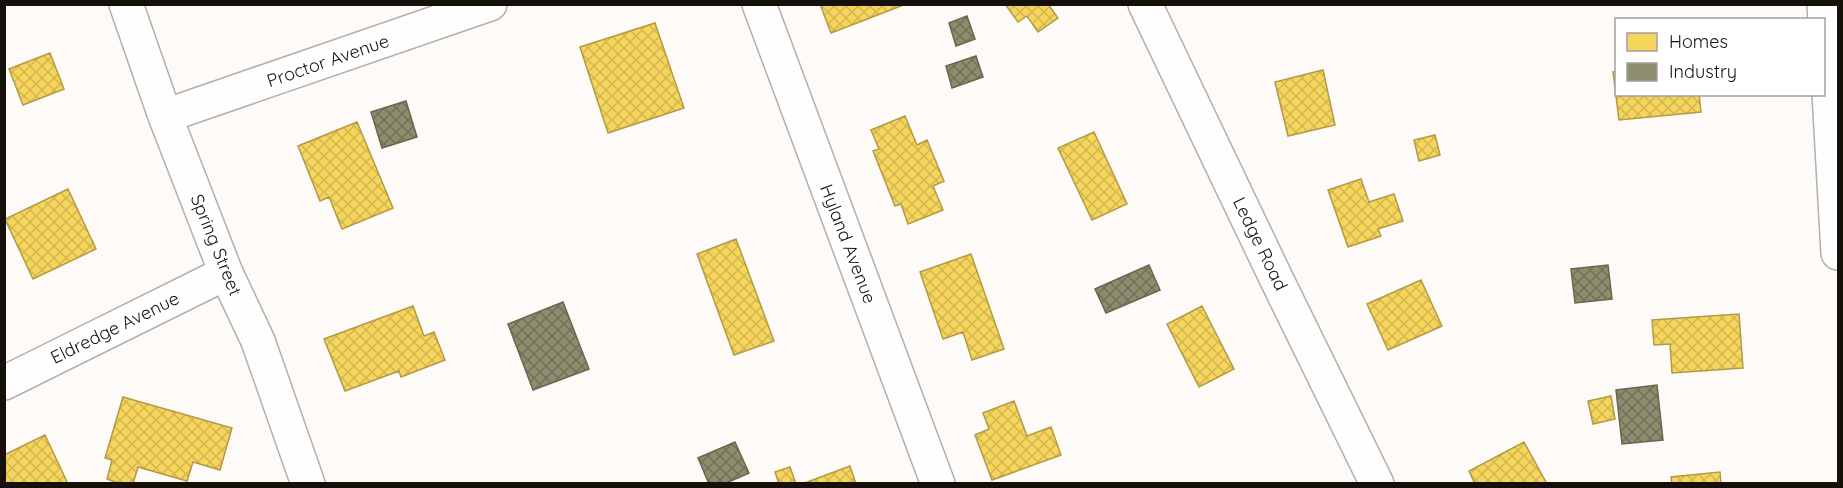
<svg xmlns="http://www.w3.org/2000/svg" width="1843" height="488" viewBox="0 0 1843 488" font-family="Quicksand,sans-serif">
  <defs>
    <pattern id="homes-cross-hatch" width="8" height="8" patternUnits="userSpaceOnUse" patternTransform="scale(1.5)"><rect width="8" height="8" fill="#f6d55c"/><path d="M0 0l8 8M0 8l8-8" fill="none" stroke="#d2b64f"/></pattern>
    <pattern id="industry-cross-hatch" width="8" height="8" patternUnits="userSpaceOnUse" patternTransform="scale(1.5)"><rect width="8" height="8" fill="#8c8c6e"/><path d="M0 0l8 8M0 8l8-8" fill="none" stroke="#717159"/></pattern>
  </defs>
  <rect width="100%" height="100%" fill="#fdfaf8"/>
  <path fill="url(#homes-cross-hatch)" stroke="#b39a44" stroke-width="1.5" d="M820,4H906L831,33Z
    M1005,4H1048L1058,18L1038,32L1027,16L1018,22Z
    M655,23L684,108L608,133L580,47Z
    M50,53L64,89L23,105L9,69Z
    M1323,70L1335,125L1288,136L1275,82Z
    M1616,71V94H1699L1701,112L1619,120L1613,72Z
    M905,116L917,145L927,140L944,181L933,186L943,210L908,224L901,204L895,206L873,151L879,149L871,130Z
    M357,122L393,208L342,229L329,197L320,201L298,146Z
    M1094,132L1127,204L1092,220L1058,148Z
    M1435,135L1440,155L1419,161L1414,140Z
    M1361,179L1369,202L1394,194L1403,221L1378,229L1381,236L1348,247L1328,190Z
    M68,189L96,249L33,279L5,219Z
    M736,239L774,341L734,355L697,254Z
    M971,254L1004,349L972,360L963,332L943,339L920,272Z
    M1421,280L1442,326L1388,350L1367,304Z
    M413,306L424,336L434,332L445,360L401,377L399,371L345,391L324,339Z
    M1202,306L1234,369L1199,387L1167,324Z
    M1739,314L1743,368L1672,373L1670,344L1654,345L1652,320Z
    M1611,396L1615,419L1593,424L1588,401Z
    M123,397L232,428L220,470L193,462L187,481L138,467L133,484H121L107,479L112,460L105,458Z
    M1014,401L1027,436L1051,427L1061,455L992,480L975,435L989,429L983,413Z
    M45,435L68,484H4V455Z
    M1524,442L1547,484H1475L1469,471Z
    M850,466L856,484H802Z
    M790,467L796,484H779L775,472Z
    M1720,472L1721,484H1672L1671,477Z"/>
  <path fill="url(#industry-cross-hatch)" stroke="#696750" stroke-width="1.5" d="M967,16L975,39L956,46L949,23Z
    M976,56L983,77L952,88L946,66Z
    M406,101L417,137L382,148L371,112Z
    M1149,265L1160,290L1106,313L1095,289Z
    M1608,265L1612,299L1575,303L1571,269Z
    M563,302L589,369L533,390L508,324Z
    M1657,385L1663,440L1622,444L1616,390Z
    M735,442L749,473L724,484H709L698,458Z"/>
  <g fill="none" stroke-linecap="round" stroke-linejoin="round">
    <defs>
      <path id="minor" d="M126,4L165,116L226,273L258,341L308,484
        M759,4L938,484
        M1145,4L1275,276L1377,484
        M165,116L490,4
        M4,383L226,273"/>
      <path id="major" d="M1824,4L1838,253"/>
    </defs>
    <use href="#minor" stroke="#b3afab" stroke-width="36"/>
    <use href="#major" stroke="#b3afab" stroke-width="36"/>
    <use href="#minor" stroke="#fffefe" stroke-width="33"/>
    <use href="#major" stroke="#fffefe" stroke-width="33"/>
  </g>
  <g text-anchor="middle" stroke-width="6" stroke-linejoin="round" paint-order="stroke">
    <g font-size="18" fill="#16100b" stroke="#fff">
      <text transform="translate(328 61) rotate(-19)" y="6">Proctor Avenue</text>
      <text transform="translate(848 244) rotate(69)" y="6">Hyland Avenue</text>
      <text transform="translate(1260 244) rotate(64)" y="6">Ledge Road</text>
      <text transform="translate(216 245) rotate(68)" y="6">Spring Street</text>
      <text transform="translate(115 328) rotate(-26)" y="6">Eldredge Avenue</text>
    </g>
  </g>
  <rect width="1843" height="488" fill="none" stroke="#16100b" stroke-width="12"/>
  <rect x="1615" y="18" width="210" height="78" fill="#ffffff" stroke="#a29f9d" stroke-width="1.5"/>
  <rect x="1627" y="33" width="30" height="18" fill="#f6d55c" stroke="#a29f9d" stroke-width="1.5"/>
  <text x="1669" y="48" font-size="18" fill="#16100b">Homes</text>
  <rect x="1627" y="63" width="30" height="18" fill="#8c8c6e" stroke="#a29f9d" stroke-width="1.5"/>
  <text x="1669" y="78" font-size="18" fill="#16100b">Industry</text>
</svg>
